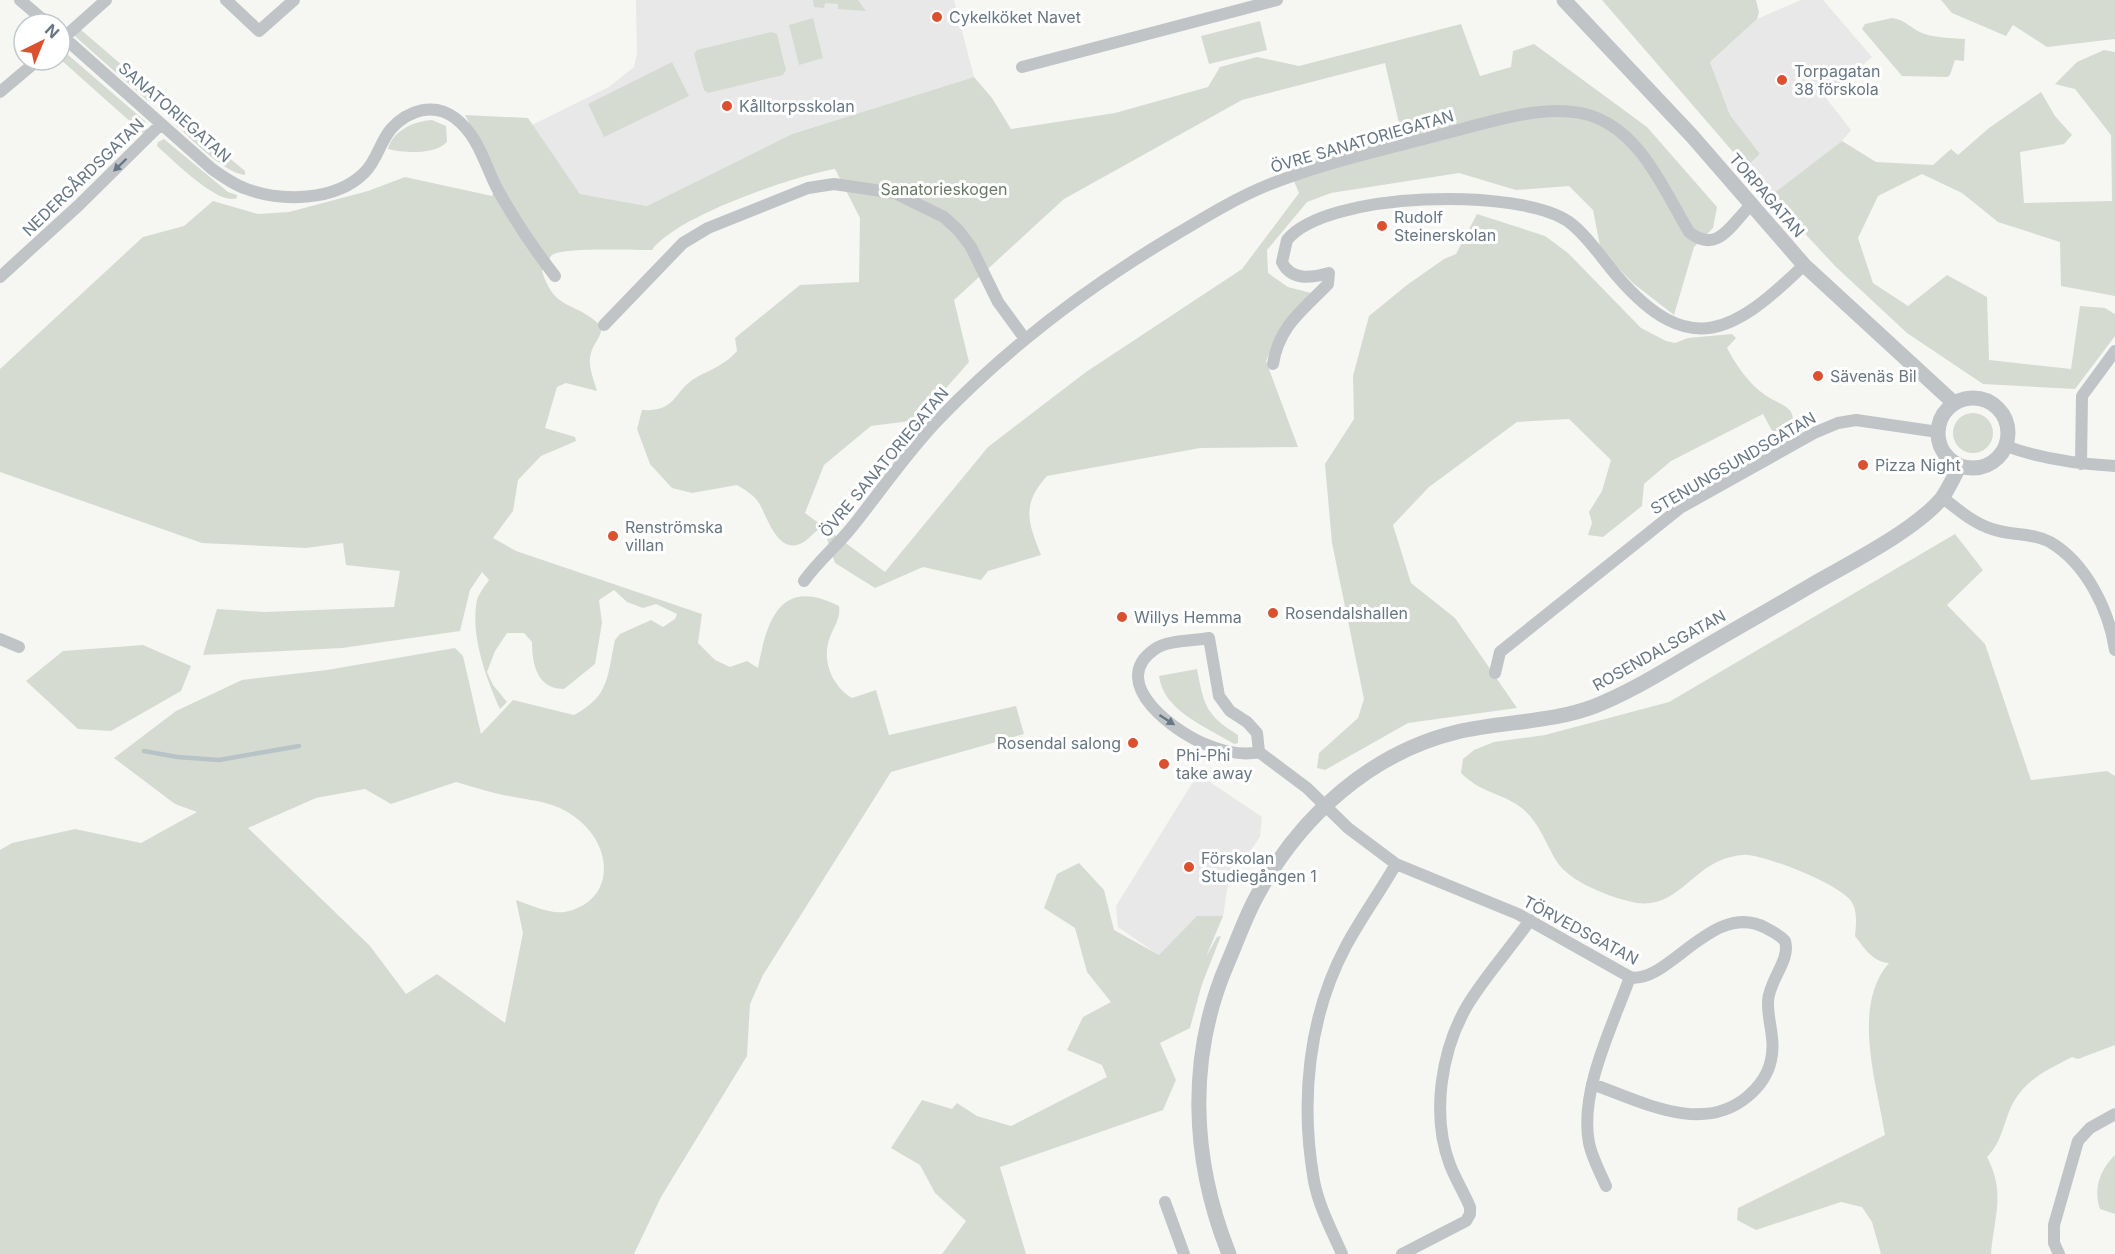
<svg xmlns="http://www.w3.org/2000/svg" width="2115" height="1254" viewBox="0 0 2115 1254" font-family="Inter,sans-serif">
  <rect width="100%" height="100%" fill="#f6f6f3"/>
  <path fill="#e7e8e7" d="M636,0H954L974,77L792,134L647,206L580,194L532,125L609,87L634,67L637,54Z
    M1801,0H1823L1872,57L1826,98L1851,130L1842,141L1770,196L1746,167L1760,154L1730,115L1710,62L1757,19Z
    M1198,774L1262,817L1260,837L1233,875L1227,889L1223,917L1199,916L1160,956L1118,927L1116,906Z"/>
  <path fill="#d6dbd2" fill-rule="evenodd" d="M813,0H858L866,11L838,9V4L825,3L824,8L814,7Z
    M1602,0H1756L1759,12L1757,19L1710,62L1730,115L1760,154L1746,167Z
    M1941,0H2115V39L2047,47L2013,25L2006,36L1952,13Z
    M813,18L823,58L799,65L789,25Z
    M1892,18C1906,20 1910,28 1922,33C1935,38 1951,38 1965,39L1964,61L1955,60L1950,75L1947,77L1902,76L1862,29L1865,24Z
    M1260,21L1267,50L1209,64L1201,36Z
    M1461,24L1480,76L1511,67L1513,51L1534,44L1647,127L1717,207L1713,228L1694,247L1674,315L1634,284L1601,251L1593,210L1569,186L1516,190L1459,173L1331,193L1307,202L1267,250L1268,273L1288,287L1311,293L1280,328L1266,361L1298,447L1200,448L1047,476C1021,505 1028,522 1041,555L988,571L981,580L923,567L875,588L835,563L823,527C814,531 809,540 800,544C777,553 767,516 759,503C754,495 745,490 737,485L692,493L672,488L650,464L637,429L642,410C678,412 673,390 697,377C712,369 726,364 737,351L735,338L800,285L859,282L860,218L835,169C794,176 676,216 652,250C634,250 563,247 552,255C548,259 545,267 542,271C555,313 576,300 602,327C600,340 594,342 591,353C587,365 594,380 597,391L566,383L557,387L545,428L575,437L576,441L541,456L518,480L513,511L493,538L516,551L702,614L698,643L715,660L730,667L747,661L758,668C767,620 780,576 839,606C841,618 834,626 830,637C821,660 832,686 852,698L876,690L889,735L1016,706L1024,734L891,772L763,975L750,1004L747,1056L661,1197L634,1254H0V850L12,843L75,829L141,843L197,812L175,804L114,758L176,711L242,680L327,670L455,648L463,656L481,734L513,700L574,715C610,696 607,676 615,640L620,634L651,620L663,627L675,619L677,614L656,604L643,608L627,602L614,590L599,600L602,623L595,664L564,689C537,689 532,664 532,642L524,633H507L495,651L487,672L493,685L507,702L500,709C486,678 470,635 477,600C479,593 485,586 489,580L482,572L470,590L460,631L342,648L203,655L217,609L264,612L394,607L400,571L346,565L343,543L306,548L202,543L0,472V369L143,237L184,226L213,201L258,214L289,212L368,191L405,177L492,196L498,178L465,115L528,118L580,194L647,206L792,134L974,77L992,98L1011,129L1115,113L1208,87L1220,67L1257,57L1299,66ZM1385,63L1401,132L1288,167L1299,193L1242,269L1086,372L988,447L885,572L805,513L824,465L871,426L918,420L969,362L954,300L1064,199L1242,100ZM456,782C474,787 491,793 509,796C538,802 557,801 581,822C612,849 615,898 569,911C553,916 531,905 516,900L523,933L505,1023L437,974L406,994L370,946L248,828L316,798L365,789L391,804Z
    M80,29L151,90L152,99L148,101L78,39L72,33Z
    M771,32L777,34L786,70L783,75L708,93L704,90L694,54L697,50Z
    M60,48L145,121L147,131L143,133L60,59Z
    M2104,50L2115,52V296L2061,286L2060,242L1998,222L1962,193L1922,174L1878,196L1858,238L1873,283L1908,306L1947,275L1987,297L1989,360L2071,369L2080,306L2105,308L2115,314V336L2075,389L1983,384L1907,333L1835,266L1770,196L1842,141L1876,162L1933,165L1951,149L1958,155L1989,128L2041,92L2055,116L2072,135L2064,144L2020,152L2024,203L2112,201L2111,135L2075,89L2055,84L2077,62Z
    M672,62L689,96L604,137L588,104Z
    M173,111L245,171V175C221,172 188,135 169,118Z
    M432,120L446,126L447,142C435,155 404,153 388,149C393,130 415,121 432,120Z
    M164,139L228,192L237,195V198C219,207 171,158 157,146L158,142Z
    M1477,214L1545,236L1568,253L1641,328L1666,341L1675,343L1688,338L1732,334L1736,338L1727,348C1736,365 1749,384 1765,395C1773,401 1789,405 1792,414C1796,426 1785,433 1777,440L1763,414L1671,461L1644,484L1642,506L1603,537L1588,535L1592,523L1589,512L1602,491L1611,460L1569,419L1517,422L1429,487L1393,525L1411,583L1455,618L1517,708L1408,723L1325,770L1317,768L1319,753L1358,718L1364,699L1332,543L1325,464L1354,419L1353,376L1369,316L1407,285L1444,259L1456,254Z
    M1953 433a20 20 0 1 1 40 0a20 20 0 1 1-40 0Z
    M1955,534L1983,570L1947,605L1985,644L2031,780L2107,771L2115,776V1045L2078,1059L2072,1057C2049,1069 2026,1079 2013,1103C2004,1120 2002,1143 1987,1157C2006,1193 1994,1216 1991,1254H1881L1872,1222L1862,1207L1841,1202L1756,1230L1737,1220L1738,1208L1885,1135C1877,1084 1851,1006 1889,963C1873,962 1864,948 1855,936C1856,925 1858,911 1851,901C1837,883 1772,858 1748,855C1743,854 1736,856 1731,857C1690,866 1676,915 1628,901C1605,895 1571,882 1557,862C1545,843 1539,820 1519,806C1499,792 1481,793 1461,773L1463,759L1474,750L1494,742L1545,735L1669,702Z
    M143,645L191,666L181,691L111,731L78,729L26,681L63,651Z
    M1197,669C1204,706 1206,715 1238,735V743L1234,744C1207,727 1163,711 1159,676Z
    M1079,863L1104,890L1114,930L1159,955L1197,916H1223L1206,957L1217,937L1221,936L1202,984L1190,1028L1160,1043L1176,1080L1163,1110L1000,1167L1026,1254H942L966,1221L935,1193L920,1165L891,1148L922,1100L952,1109L957,1103L977,1116L1011,1126L1107,1077L1102,1065L1067,1050L1083,1017L1111,1002L1087,972L1075,928L1044,908L1057,874Z
    M2115,1155V1214L2100,1209C2093,1188 2100,1170 2115,1155Z"/>
  <g fill="none" stroke-linecap="round" stroke-linejoin="round">
    <path stroke="#b7c3c7" stroke-width="4.5" d="M144,751L177,757L219,760L299,746"/>
    <path stroke="#c0c4c7" stroke-width="12" d="M20,0L48,24
      M226,0L259,31L294,0
      M60,34L212,169C222,176 233,184 244,188C280,202 336,202 365,172C377,160 380,142 391,129C408,110 434,102 455,118C480,137 485,167 499,192C516,222 534,249 555,276
      M60,41L106,0
      M1022,67L1277,0
      M0,92L38,60
      M0,277L79,205L161,124
      M604,325L683,243L708,228L808,188L834,184L895,193L944,217L959,231L971,247L998,302L1025,339
      M1273,364C1279,326 1302,311 1328,284L1329,273C1311,278 1291,281 1282,262L1287,240C1326,191 1520,187 1569,222C1588,236 1602,259 1617,276C1690,361 1735,332 1804,265
      M2006,446C2041,459 2077,464 2115,466
      M2081,464L2082,396L2115,351
      M1942,497C1957,509 1973,523 1992,529C2011,536 2031,532 2050,542C2086,563 2109,610 2115,650
      M804,581C818,561 837,546 852,527C881,491 907,452 939,419C1009,346 1089,286 1175,235C1205,217 1236,198 1268,185C1323,163 1382,150 1439,135C1485,124 1551,99 1597,118C1643,137 1665,192 1689,232C1718,255 1731,224 1751,205
      M0,639L19,647
      M1495,673L1500,652L1680,508L1814,433L1838,423L1856,420L1938,432
      M1259,752C1242,756 1226,752 1210,746C1178,735 1105,683 1155,649C1168,640 1193,641 1209,638L1219,696L1230,711L1247,722L1257,733L1259,752L1307,788L1348,828L1396,864L1518,914L1630,977C1667,986 1713,899 1766,928C1773,932 1780,935 1785,941C1791,960 1769,980 1768,1001C1767,1020 1776,1039 1771,1060C1768,1075 1759,1087 1747,1097C1701,1135 1641,1101 1592,1084
      M1606,1186C1600,1172 1592,1158 1589,1143C1579,1091 1613,1025 1630,977
      M1165,1202L1184,1254
      M1342,1254C1332,1231 1319,1207 1314,1181C1300,1102 1308,1017 1346,946C1361,918 1380,892 1396,864
      M1402,1254L1466,1221L1470,1214V1207C1464,1193 1456,1180 1450,1165C1431,1115 1441,1051 1467,1006C1485,976 1510,949 1530,920
      M2059,1254L2054,1243V1225L2078,1141L2090,1128L2115,1114"/>
    <path stroke="#c0c4c7" stroke-width="15" d="M1564,0L1692,136L1804,265L1954,403
      M1938 433a35 35 0 1 1 70 0a35 35 0 1 1-70 0Z
      M1229,1254C1191,1159 1187,1056 1228,962C1238,939 1246,915 1258,894C1300,817 1370,753 1457,732C1503,721 1551,723 1595,706C1633,691 1668,668 1703,648C1740,626 1778,605 1815,583C1852,562 1915,530 1942,498C1949,488 1954,476 1960,466"/>
  </g>
  <defs><path id="oneway-solid" d="M-6-.8H1V-3.2L6.5 0L1 3.2V.8H-6Z" transform="scale(1.5)"/></defs>
  <g fill="#677783">
    <use href="#oneway-solid" transform="translate(120 165) rotate(136)"/>
    <use href="#oneway-solid" transform="translate(1167 720) rotate(33)"/>
  </g>
  <g fill="#db512f" stroke="#fff" stroke-width="2">
    <circle cx="937" cy="17" r="6"/>
    <circle cx="1782" cy="80" r="6"/>
    <circle cx="727" cy="106" r="6"/>
    <circle cx="1382" cy="226" r="6"/>
    <circle cx="1818" cy="376" r="6"/>
    <circle cx="1863" cy="465" r="6"/>
    <circle cx="613" cy="536" r="6"/>
    <circle cx="1273" cy="613" r="6"/>
    <circle cx="1122" cy="617" r="6"/>
    <circle cx="1133" cy="743" r="6"/>
    <circle cx="1164" cy="764" r="6"/>
    <circle cx="1189" cy="867" r="6"/>
  </g>
  <g text-anchor="middle" stroke-width="6" stroke-linejoin="round" paint-order="stroke">
    <g font-size="16" fill="#677783" stroke="#fff" text-anchor="start">
      <text x="949" y="23">Cykelköket Navet</text>
      <text x="1794" y="77">Torpagatan<tspan x="1794" dy="18">38 förskola</tspan></text>
      <text x="739" y="112">Kålltorpsskolan</text>
      <text x="1394" y="223">Rudolf<tspan x="1394" dy="18">Steinerskolan</tspan></text>
      <text x="1830" y="382">Sävenäs Bil</text>
      <text x="1875" y="471">Pizza Night</text>
      <text x="625" y="533">Renströmska<tspan x="625" dy="18">villan</tspan></text>
      <text x="1285" y="619">Rosendalshallen</text>
      <text x="1134" y="623">Willys Hemma</text>
      <text x="1121" y="749" text-anchor="end">Rosendal salong</text>
      <text x="1176" y="761">Phi-Phi<tspan x="1176" dy="18">take away</tspan></text>
      <text x="1201" y="864">Förskolan<tspan x="1201" dy="18">Studiegången 1</tspan></text>
    </g>
    <g font-size="16" fill="#677783" stroke="#fff">
      <text transform="translate(175 112) rotate(41)" y="6">SANATORIEGATAN</text>
      <text transform="translate(1362 141) rotate(-16)" y="6">ÖVRE SANATORIEGATAN</text>
      <text transform="translate(83 177) rotate(-44)" y="6">NEDERGÅRDSGATAN</text>
      <text transform="translate(1767 195) rotate(49)" y="6">TORPAGATAN</text>
      <text transform="translate(884 462) rotate(-50)" y="6">ÖVRE SANATORIEGATAN</text>
      <text transform="translate(1733 463) rotate(-30)" y="6">STENUNGSUNDSGATAN</text>
      <text transform="translate(1659 650) rotate(-29)" y="6">ROSENDALSGATAN</text>
      <text transform="translate(1581 930) rotate(28)" y="6">TÖRVEDSGATAN</text>
    </g>
    <g font-size="16" fill="#6a7a65" stroke="#fff">
      <text x="944" y="195">Sanatorieskogen</text>
    </g>
  </g>
  <g transform="translate(42 42) rotate(43)"><circle r="28" fill="#ffffff" stroke="#c2c9cd" stroke-width="1.5"/>
  <path d="M0-4.5L10 22L0 15L-10 22Z" fill="#db512f"/>
  <text y="-9" font-size="16" font-weight="bold" text-anchor="middle" fill="#677783">N</text>
  </g>
</svg>
